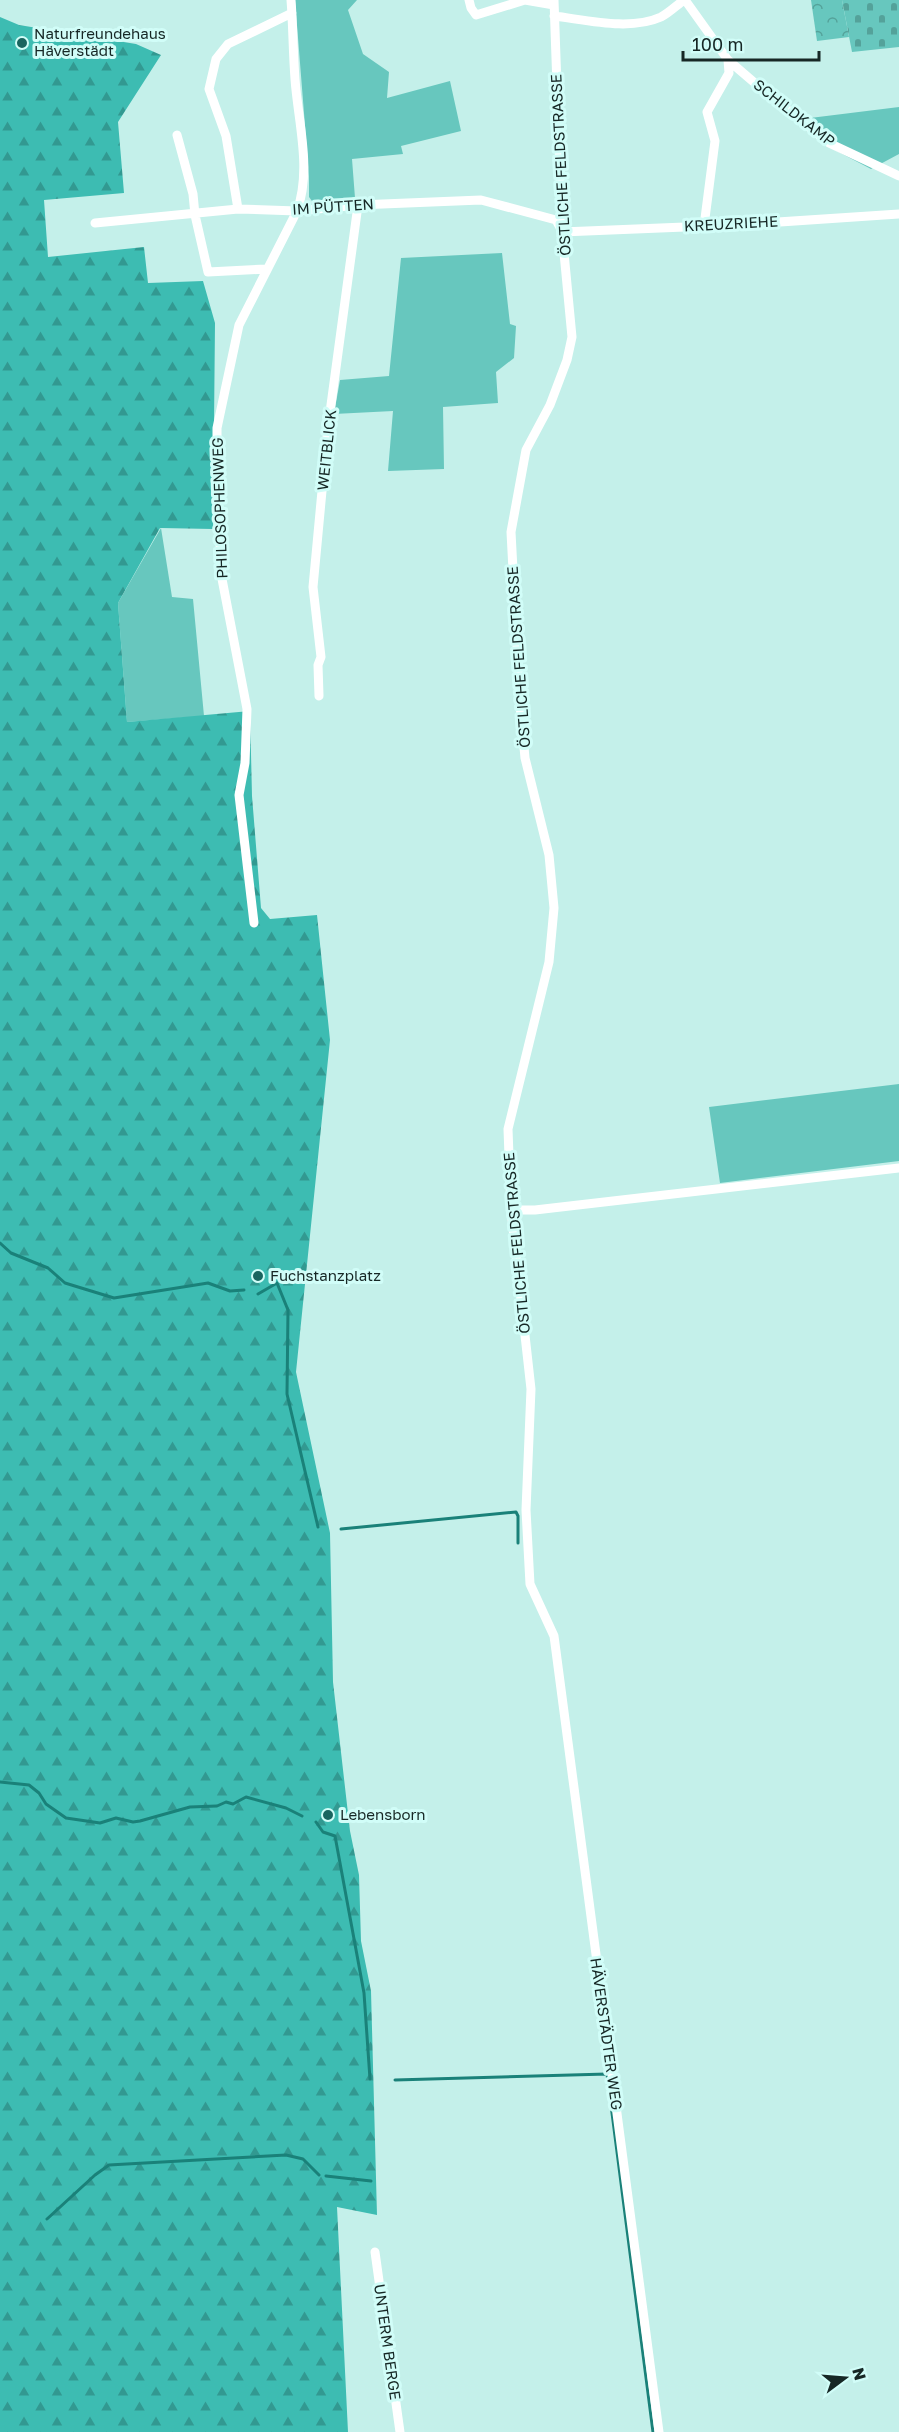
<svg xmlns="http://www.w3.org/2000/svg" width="899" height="2432" viewBox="0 0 899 2432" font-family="'Golos Text',sans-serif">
  <defs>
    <pattern id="forest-firs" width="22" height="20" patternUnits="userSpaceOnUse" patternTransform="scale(1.5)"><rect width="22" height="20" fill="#3dbcb2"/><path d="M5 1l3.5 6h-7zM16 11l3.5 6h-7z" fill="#329991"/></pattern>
    <pattern id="cemetery-stones" width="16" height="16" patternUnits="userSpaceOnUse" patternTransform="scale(1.5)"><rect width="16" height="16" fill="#67c7be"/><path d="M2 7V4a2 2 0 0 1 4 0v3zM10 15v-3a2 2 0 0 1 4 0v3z" fill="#54a29a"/></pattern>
    <pattern id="park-crowns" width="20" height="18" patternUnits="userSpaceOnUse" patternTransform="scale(1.5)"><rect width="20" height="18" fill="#67c7be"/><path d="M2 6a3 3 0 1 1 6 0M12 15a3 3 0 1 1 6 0" fill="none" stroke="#54a29a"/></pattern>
  </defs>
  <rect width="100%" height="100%" fill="#c4f0ea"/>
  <path fill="#67c7be" d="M295,0H357L348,10L363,54L389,72L387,98L450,81L461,131L401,146L403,154L352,159L355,198L312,201L309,197V176Z
    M899,107V154L871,169L827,146L802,119Z
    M502,253L510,324L516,326L514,358L496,372L498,403L443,407L444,469L388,471L393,411L334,414L340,380L389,376L401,258Z
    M161,528L172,597L193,599L204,716L127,722L118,603Z
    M899,1084V1161L720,1183L709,1107Z"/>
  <path fill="url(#forest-firs)" d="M0,17L19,25L136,44L161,55L118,122L124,193L44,200L48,257L144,247L148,283L203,281L215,323L213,529L160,528L118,603L127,722L250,711L252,796L261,908L270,919L317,915L330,1040L296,1372L330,1533L333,1682L350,1831L359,1875L361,1941L371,1991L377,2215L337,2207L348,2432H0Z"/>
  <path fill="url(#cemetery-stones)" d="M842,0H899V47L852,52Z"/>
  <path fill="url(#park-crowns)" d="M811,0H842L849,37L817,41Z"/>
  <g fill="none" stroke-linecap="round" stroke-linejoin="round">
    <path stroke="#1a8179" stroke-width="3" d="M0,1243L11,1253L48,1268L65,1283L114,1298L208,1283L230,1291L244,1290
      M258,1294L277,1283L288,1310L287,1394L318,1527
      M341,1529L516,1512L518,1516V1543
      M0,1782L29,1785L39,1793L46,1804L66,1818L100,1823L116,1818L133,1822L140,1821L190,1807L217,1806L226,1802L233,1804L246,1797L286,1808L302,1816
      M316,1822L323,1832L335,1836L364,1993L370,2079
      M395,2080L607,2074L653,2432
      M326,2176L371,2181
      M47,2219L95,2175L109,2165L286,2155L303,2159L319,2175"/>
    <path stroke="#fff" stroke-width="9" d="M469,0L471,8L476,15L525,0L554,5
      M554,0L562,232L572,337L567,360L550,405L526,450L511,532L520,704L525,758L549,855L554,908L549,962L508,1129L511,1210L531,1389L526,1510L530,1584L554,1636L659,2432
      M685,0L728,60L770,96L829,143L899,176
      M554,16C587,20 630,31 661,17C669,13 677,5 684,0
      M177,135L193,194L195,215L208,272L266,269
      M238,209L226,136L209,89L216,59L228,44L292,13
      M95,223L238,209L297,211L358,205L481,200L556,220L561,229
      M704,226L715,141L707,112L729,73L728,60
      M562,232L734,225L899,214
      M319,696L318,665L321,657L313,587L328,427L358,205
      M254,923L239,795L245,763L247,709L222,579L217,492V428L239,325L297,211C312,169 298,122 295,79C293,52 293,26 291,0
      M511,1210H535L899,1168
      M375,2252L400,2432"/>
  </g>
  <g fill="#19655f" stroke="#d1fdf8" stroke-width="2">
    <circle cx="22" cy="43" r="6"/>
    <circle cx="258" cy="1276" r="6"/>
    <circle cx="328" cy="1815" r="6"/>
  </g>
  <g text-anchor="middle" stroke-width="6" stroke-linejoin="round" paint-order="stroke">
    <g font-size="15" fill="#162725" stroke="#d1fdf8" text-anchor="start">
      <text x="34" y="39">Naturfreundehaus<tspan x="34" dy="17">Häverstädt</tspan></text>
      <text x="270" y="1281">Fuchstanzplatz</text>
      <text x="340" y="1820">Lebensborn</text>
    </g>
    <g font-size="15" fill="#162725" stroke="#d1fdf8">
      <text transform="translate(794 113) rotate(38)" y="5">SCHILDKAMP</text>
      <text transform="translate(561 165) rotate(-93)" y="5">ÖSTLICHE FELDSTRASSE</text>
      <text transform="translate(333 207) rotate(-4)" y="5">IM PÜTTEN</text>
      <text transform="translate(731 224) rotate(-3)" y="5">KREUZRIEHE</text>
      <text transform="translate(327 450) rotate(-84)" y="5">WEITBLICK</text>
      <text transform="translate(220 508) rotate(-92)" y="5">PHILOSOPHENWEG</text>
      <text transform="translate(519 657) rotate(-94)" y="5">ÖSTLICHE FELDSTRASSE</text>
      <text transform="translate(517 1243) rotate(-95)" y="5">ÖSTLICHE FELDSTRASSE</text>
      <text transform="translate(606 2034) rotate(82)" y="5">HÄVERSTÄDTER WEG</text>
      <text transform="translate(387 2342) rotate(82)" y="5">UNTERM BERGE</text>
    </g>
  </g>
  <g transform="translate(845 2378) rotate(74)" stroke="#d1fdf8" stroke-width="4.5" paint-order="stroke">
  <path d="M0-4.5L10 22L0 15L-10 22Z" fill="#162725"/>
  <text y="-9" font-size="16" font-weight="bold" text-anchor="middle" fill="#162725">N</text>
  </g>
  <path d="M683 51v9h136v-9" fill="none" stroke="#162725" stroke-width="3"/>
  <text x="692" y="51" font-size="18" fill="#162725" stroke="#d1fdf8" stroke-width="4.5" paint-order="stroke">100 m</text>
</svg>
